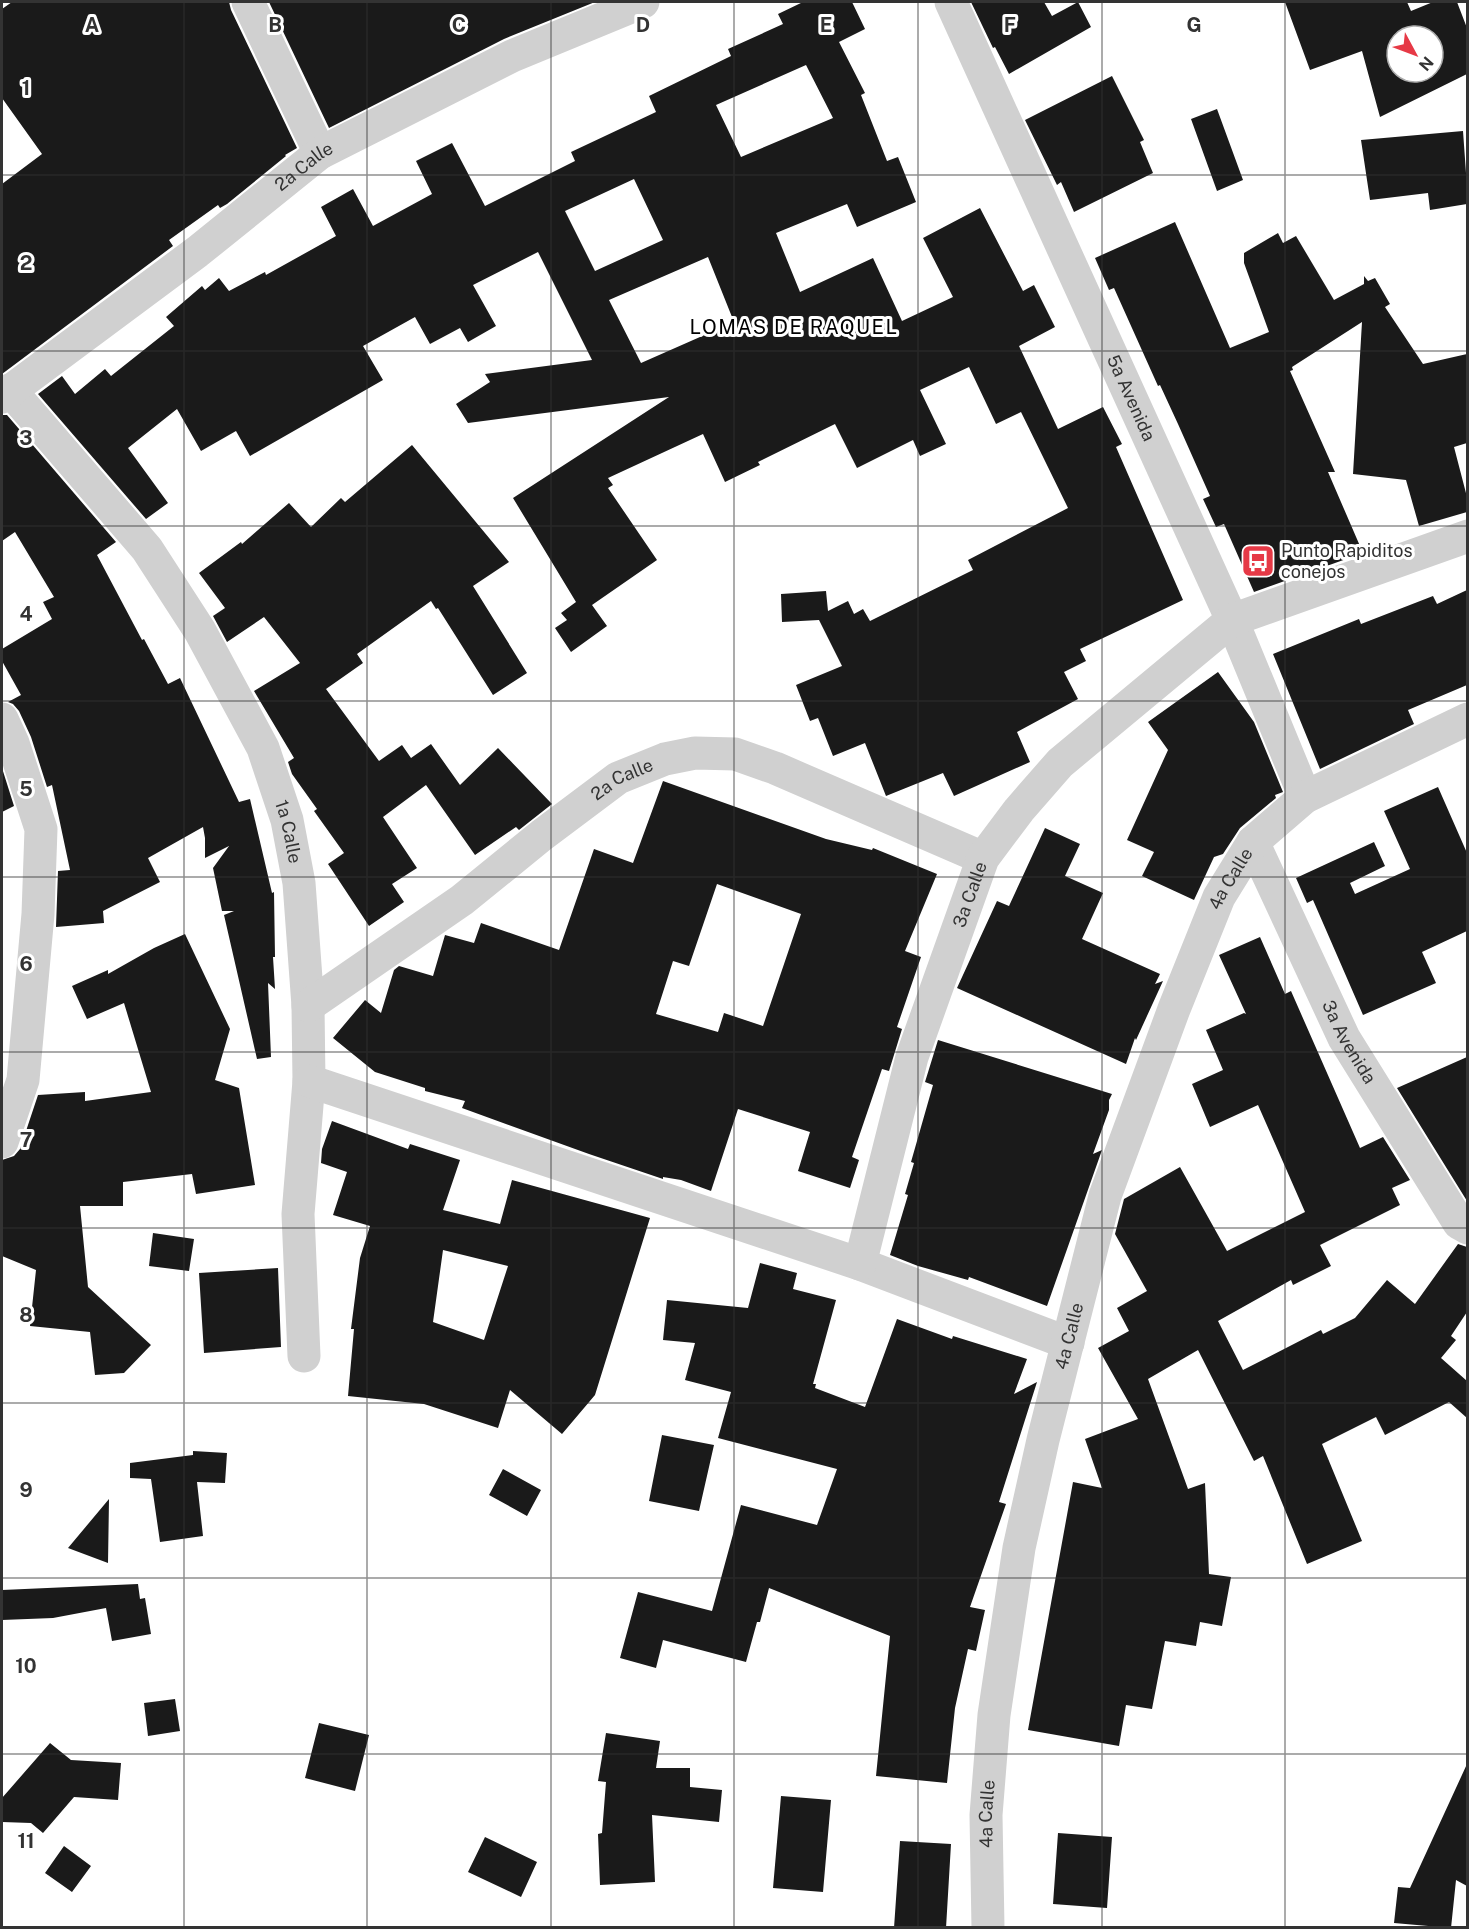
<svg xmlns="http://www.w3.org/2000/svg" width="1469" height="1929" viewBox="0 0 1469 1929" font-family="'Public Sans',sans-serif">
  <rect width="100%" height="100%" fill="#fff"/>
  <path fill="#1a1a1a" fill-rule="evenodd" d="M12,2H229L231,10L297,148L285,155L286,156L227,204L220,208L218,205L169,240L173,246L2,374V184L42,154L2,98V9Z
    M269,2H595L504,39L329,128Z
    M803,2H852L865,29L839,42L865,93L861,95L887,161L898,157L916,202L857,227L847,204L776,233L800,292L873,258L902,321L953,297L923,238L980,208L1023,291L1034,285L1055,327L1019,346L1058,429L1103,407L1122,444L1116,447L1183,600L1080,649L1086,661L1064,672L1078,699L1017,732L1030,762L954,796L943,773L886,796L865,743L833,756L818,718L810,721L796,685L842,666L819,620L782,622L781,594L826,591L828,611L848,601L854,614L863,609L870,621L973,570L968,560L1068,508L1021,412L996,424L969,367L920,390L946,444L920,456L913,440L857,468L835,424L758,462L760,465L725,482L703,434L608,478L613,485L608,488L657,560L592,605L607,626L571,652L555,628L567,620L561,613L576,602L513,498L669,397L468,423L456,404L490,382L485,374L592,360L538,252L473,285L496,326L468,342L460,328L430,344L415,317L363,346L383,380L250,456L236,431L201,451L177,409L128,448L168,503L146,519L38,394L62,376L75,394L105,369L111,376L174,326L166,317L202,286L205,290L219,278L229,291L265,272L266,275L336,236L321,207L353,189L373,226L432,194L416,161L452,143L485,206L575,161L571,152L656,112L649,96L731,56L728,49L783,24L778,14ZM806,65L833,118L741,157L716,105ZM634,179L663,240L595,271L565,211ZM708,257L734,322L641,363L609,300Z
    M971,2H1044L1052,16L1078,2L1091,27L1009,74L995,47L993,48Z
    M1285,2H1407L1411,11L1433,2H1457L1467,28V74L1380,117L1362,51L1310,70ZM1397,36H1433V72H1397Z
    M1112,76L1144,140L1140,142L1153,173L1074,212L1061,182L1057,185L1025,120Z
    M1217,109L1243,180L1217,191L1191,119Z
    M1463,131L1466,173H1467V204L1430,210L1428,193L1370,200L1361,140Z
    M1175,222L1230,348L1269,332L1244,263V253L1278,233L1283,243L1296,236L1334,300L1364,284V276L1368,281L1375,278L1390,304L1385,307L1423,364L1467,354V443L1454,447L1467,497V512L1419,526L1406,480L1353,474L1362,322L1292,367L1293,370L1290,371L1335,472H1328L1363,553L1254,592L1224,524L1216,527L1203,499L1210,496L1178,424L1160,385L1158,386L1114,288L1109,290L1095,258Z
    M2,415H7L116,542L97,555L142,640L144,639L168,684L180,678L239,802L250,799L272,893L274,892L275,957H273L275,989L268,983L271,1057L257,1059L224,915L234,911H222L213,868L229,846L205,858V838L203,827L148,858L160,882L103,911L104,923L56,927L58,871L70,870L52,785L47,787L31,737L19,711L13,704L8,702L21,695L2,661V649L52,619L43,602L54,597L15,532L2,541Z
    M412,445L509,562L473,586L527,673L493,695L438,608L436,609L431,601L357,654L363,663L326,689L379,761L402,745L411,758L431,744L460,785L498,748L552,804L519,830L516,827L475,855L426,785L383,817L417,868L392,884L404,902L369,926L328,864L344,853L314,811L317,809L292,774L288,762L294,758L254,691L300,663L264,617L227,642L213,616L225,608L199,573L241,542L242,544L289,503L311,527L341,498L345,502Z
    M1467,590V685L1408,710L1414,724L1320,769L1273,654L1359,619L1361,624L1433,596L1437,604Z
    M1218,672L1254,722L1283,792L1275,795L1276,798L1240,828L1223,854L1214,857L1194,900L1142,876L1154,852L1127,840L1168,750L1148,722Z
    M2,768L14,806L2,812Z
    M663,781L826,839L872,850L873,848L937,874L905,951L921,957L897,1027L902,1029L889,1071L882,1069L852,1157L859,1160L850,1188L798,1171L810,1132L738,1109L711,1191L681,1180L663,1177V1179L589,1154L462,1108L465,1101L425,1091V1088L375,1072L333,1038L365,1000L381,1013L394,970L399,966L433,976L445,935L474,943L481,923L559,950L594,849L633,863ZM717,884L801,914L763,1026L724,1013L718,1032L656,1014L673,961L689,966Z
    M1438,787L1467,853V931L1422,952L1436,983L1363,1015L1313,900L1307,903L1296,878L1374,842L1385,866L1350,883L1355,894L1410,869L1384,811Z
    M1045,828L1080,844L1065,876L1103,893L1082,939L1160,974L1155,984L1163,981L1136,1040L1135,1038L1126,1064L957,988L997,901L1009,906Z
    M185,934L230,1029L215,1080L239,1088L255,1185L196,1194L192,1174L123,1182V1206H80L88,1287L151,1345L124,1373L95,1375L90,1332L30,1326L36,1270L2,1256V1160L14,1156L20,1149L38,1095L85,1092V1101L151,1092L124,1003L87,1019L72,986L108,970V974L154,948Z
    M1260,937L1285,994L1291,991L1360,1148L1383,1137L1410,1180L1392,1188L1400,1205L1320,1245L1331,1266L1293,1285L1291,1280L1218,1321L1243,1370L1321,1330L1323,1334L1355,1318L1387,1280L1415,1304L1458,1244L1467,1247V1312L1451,1336L1456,1340L1441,1358L1467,1381V1418L1449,1402L1385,1435L1376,1417L1322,1444L1362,1541L1307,1564L1263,1456L1254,1461L1198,1350L1148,1379L1188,1489L1205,1483L1209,1574L1231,1577L1222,1626L1200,1622L1196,1646L1165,1641L1152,1709L1126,1705L1119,1746L1028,1730L1073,1482L1102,1488L1085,1439L1138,1419L1098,1348L1129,1331L1117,1308L1147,1291L1115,1234L1124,1199L1180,1167L1227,1251L1305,1212L1258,1105L1210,1127L1192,1084L1223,1070L1206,1030L1244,1013L1246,1014L1219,955Z
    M938,1040L1112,1094L1109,1100V1110L1093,1154L1102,1150L1047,1306L969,1277L968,1280L918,1266L890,1255L908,1195L905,1194L914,1163L911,1162L933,1085L925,1082Z
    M1467,1057V1201L1397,1088Z
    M332,1121L408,1149L410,1144L460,1160L443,1210L500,1224L512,1180L650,1218L595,1395L562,1434L510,1390L498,1428L424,1404L348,1396L354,1329H351L360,1258L370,1226L333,1215L347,1172L321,1163L322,1149ZM443,1250L508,1266L484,1340L433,1322Z
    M153,1233L194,1239L189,1271L149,1266Z
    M760,1263L797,1273L793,1289L836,1300L813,1384H816L815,1388L865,1407L897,1319L952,1339L953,1336L1027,1359L1014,1394L1037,1382L999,1502L1006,1504L970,1607L985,1610L976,1651L968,1649L955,1708L947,1783L876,1776L890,1636L769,1588L760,1622H757L746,1662L663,1640L656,1668L620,1658L638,1592L712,1611L741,1505L817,1525L837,1469L718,1438L731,1392L685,1380L695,1343L663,1340L667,1300L748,1308Z
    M278,1268L281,1347L204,1353L199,1273Z
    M662,1435L714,1445L699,1511L649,1501Z
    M193,1451L227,1453L225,1483L197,1482L203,1536L160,1542L151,1479L130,1478V1463L193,1455Z
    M503,1469L541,1490L527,1516L489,1495Z
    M109,1499L108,1563L68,1548Z
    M138,1584L140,1599L145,1598L151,1634L112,1641L106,1608L53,1618L2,1620V1590Z
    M175,1699L180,1731L148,1736L144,1703Z
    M319,1723L369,1735L355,1791L305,1778Z
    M606,1733L660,1741L656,1768H690V1787L722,1790L719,1822L652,1815L655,1882L600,1885L598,1834L602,1833L606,1782L598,1781Z
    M50,1743L71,1760L121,1763L118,1800L74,1797L43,1833L31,1823L2,1822V1798Z
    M1467,1764V1886L1456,1880L1451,1928L1394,1923L1398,1887L1410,1888Z
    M781,1796L831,1800L823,1892L773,1888Z
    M1058,1833L1112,1837L1107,1908L1053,1904Z
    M485,1837L537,1862L521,1897L468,1872Z
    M900,1841L951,1844L946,1928H894Z
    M64,1846L91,1866L72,1892L45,1873Z"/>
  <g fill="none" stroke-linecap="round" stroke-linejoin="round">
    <g stroke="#d0d0d0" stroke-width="33">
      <path d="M248,2L320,153"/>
      <path id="s1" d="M951,2L1232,620L1305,797"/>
      <path id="s2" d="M10,390L147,549L200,631L263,748L287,820L299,883L308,1006L309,1081L298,1214L304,1356"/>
      <path id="s3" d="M2,397L197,252L320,153L512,56L643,2"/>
      <path d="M2,719L13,743L41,829L38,914L23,1080L2,1142"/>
      <path id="s4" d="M1253,842L1344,1038L1459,1223L1468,1228"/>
      <path id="s5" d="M308,1006L462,900L542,835L618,778L665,759L695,753L735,754L775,768L983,858"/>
      <path d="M309,1081L860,1264L1068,1343"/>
      <path id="s6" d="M860,1264L912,1057L983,858L1019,810L1060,763L1232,620L1468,536"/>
      <path id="s7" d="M988,1928L986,1815L994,1715L1019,1548L1043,1440L1105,1196L1174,1009L1219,897L1253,842L1305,797L1468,719"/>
    </g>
  </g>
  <path fill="none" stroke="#333" stroke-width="1.5" stroke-opacity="0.55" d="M184,2V1928M367,2V1928M551,2V1928M734,2V1928M918,2V1928M1102,2V1928M1285,2V1928M2,175H1468M2,351H1468M2,526H1468M2,701H1468M2,877H1468M2,1052H1468M2,1228H1468M2,1403H1468M2,1578H1468M2,1754H1468"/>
  <defs>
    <symbol id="bus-square" viewBox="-11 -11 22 22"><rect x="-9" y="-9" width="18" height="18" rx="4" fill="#e63946" stroke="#fff"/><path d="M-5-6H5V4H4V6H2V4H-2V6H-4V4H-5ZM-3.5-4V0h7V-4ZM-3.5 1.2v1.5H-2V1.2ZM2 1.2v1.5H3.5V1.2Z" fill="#fff"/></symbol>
  </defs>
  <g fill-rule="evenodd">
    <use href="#bus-square" x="1239" y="542" width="38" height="38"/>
  </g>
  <g text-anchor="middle" stroke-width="6" stroke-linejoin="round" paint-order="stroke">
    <g font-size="18" fill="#333" stroke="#fff">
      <text dy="6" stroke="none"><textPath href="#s3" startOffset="380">2a Calle</textPath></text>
      <text dy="6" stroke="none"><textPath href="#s1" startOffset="435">5a Avenida</textPath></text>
      <text dy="6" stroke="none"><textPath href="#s5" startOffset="388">2a Calle</textPath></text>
      <text dy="6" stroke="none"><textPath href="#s2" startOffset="528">1a Calle</textPath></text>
      <text dy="6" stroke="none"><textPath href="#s7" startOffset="1086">4a Calle</textPath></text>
      <text dy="6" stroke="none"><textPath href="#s6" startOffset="386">3a Calle</textPath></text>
      <text dy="6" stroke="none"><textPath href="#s4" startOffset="222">3a Avenida</textPath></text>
      <text dy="6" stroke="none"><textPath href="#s7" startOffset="600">4a Calle</textPath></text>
      <text dy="6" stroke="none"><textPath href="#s7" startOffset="114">4a Calle</textPath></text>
    </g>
    <g font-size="18" fill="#333" stroke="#fff" text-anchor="start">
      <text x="1281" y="557">Punto Rapiditos<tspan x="1281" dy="21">conejos</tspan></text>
    </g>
    <g font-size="20" letter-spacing="1.5" fill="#000" stroke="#fff">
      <text x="794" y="334">LOMAS DE RAQUEL</text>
    </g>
  </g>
  <g font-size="20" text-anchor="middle" font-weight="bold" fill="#333" stroke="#fff" stroke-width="6" stroke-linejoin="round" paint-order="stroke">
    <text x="92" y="32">A</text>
    <text x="275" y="32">B</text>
    <text x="459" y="32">C</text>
    <text x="643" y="32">D</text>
    <text x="826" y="32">E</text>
    <text x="1010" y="32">F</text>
    <text x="1194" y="32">G</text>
    <text x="26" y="95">1</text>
    <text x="26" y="270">2</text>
    <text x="26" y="445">3</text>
    <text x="26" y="621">4</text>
    <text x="26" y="796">5</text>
    <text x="26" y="971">6</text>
    <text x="26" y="1147">7</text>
    <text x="26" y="1322">8</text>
    <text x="26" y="1497">9</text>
    <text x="26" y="1673">10</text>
    <text x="26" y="1848">11</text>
  </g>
  <rect width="1469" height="1929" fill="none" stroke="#333333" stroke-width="6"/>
  <g transform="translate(1415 54) rotate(131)"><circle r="28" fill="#ffffff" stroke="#adadad" stroke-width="1.5"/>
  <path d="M0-4.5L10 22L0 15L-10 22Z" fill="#e63946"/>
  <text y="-9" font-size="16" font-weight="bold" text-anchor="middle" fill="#333333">N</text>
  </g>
</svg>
